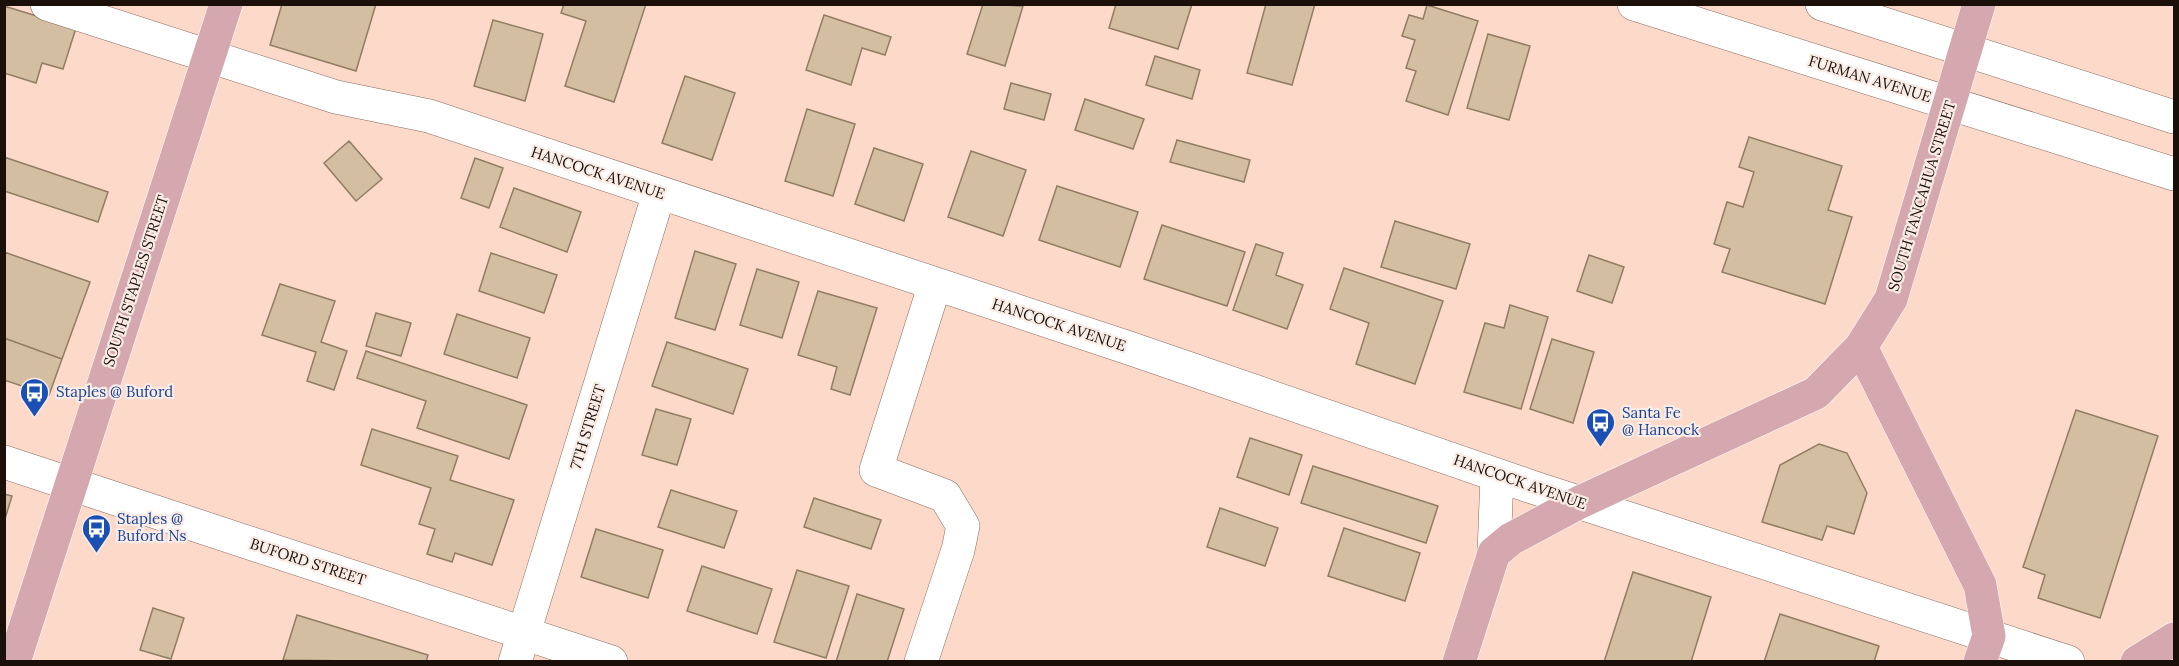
<svg xmlns="http://www.w3.org/2000/svg" width="2179" height="666" viewBox="0 0 2179 666" font-family="Lora,serif">
  <rect width="100%" height="100%" fill="#fdd9ca"/>
  <path fill="#d3bea1" stroke="#907d62" stroke-width="1.5" d="M282,4H376L356,71L270,45Z
    M564,4H646L614,102L565,86L586,21L561,13Z
    M983,4L1023,6L1005,66L967,54Z
    M1116,4H1192L1178,49L1109,28Z
    M1266,4H1315L1292,85L1247,73Z
    M1427,5L1478,21L1448,115L1406,101L1416,71L1406,68L1415,40L1402,36L1409,15L1423,19Z
    M4,6L76,28L63,69L42,63L36,83L4,73Z
    M824,15L891,37L885,55L862,48L851,85L806,70Z
    M493,20L543,34L525,101L474,86Z
    M1488,34L1530,46L1509,120L1467,108Z
    M1155,56L1200,70L1192,99L1146,85Z
    M685,76L735,93L712,160L662,143Z
    M1011,83L1051,94L1044,120L1004,109Z
    M1085,99L1144,119L1133,149L1075,130Z
    M807,109L855,124L833,196L785,181Z
    M1749,137L1842,166L1828,210L1852,217L1825,304L1722,272L1730,249L1714,244L1727,202L1743,207L1754,172L1739,167Z
    M1177,140L1250,160L1244,182L1170,162Z
    M349,141L382,179L356,201L324,163Z
    M874,148L923,164L904,221L855,204Z
    M971,151L1026,170L1003,236L948,217Z
    M4,157L108,192L98,222L4,191Z
    M475,158L503,168L489,208L461,198Z
    M1057,186L1138,212L1120,267L1039,240Z
    M514,188L581,212L567,252L500,227Z
    M1395,221L1470,244L1456,289L1381,267Z
    M1162,225L1245,252L1227,306L1144,279Z
    M1256,244L1283,253L1276,275L1303,285L1287,329L1233,310Z
    M695,251L736,264L715,330L675,318Z
    M4,252L90,282L62,359L4,338Z
    M491,253L557,275L544,313L479,291Z
    M1589,255L1624,267L1612,303L1577,291Z
    M1344,268L1443,301L1415,384L1356,364L1369,323L1330,309Z
    M757,269L799,282L782,338L740,325Z
    M280,284L335,301L321,342L347,351L334,390L307,381L316,352L262,335Z
    M818,291L877,308L850,395L831,389L837,367L798,355Z
    M1510,305L1548,317L1521,409L1464,392L1485,323L1504,328Z
    M376,313L411,323L401,356L366,346Z
    M457,314L530,338L517,378L444,354Z
    M4,338L62,359L49,395L4,380Z
    M1552,339L1594,352L1573,423L1530,409Z
    M667,342L748,369L733,414L652,386Z
    M366,351L527,405L509,459L417,428L426,401L357,378Z
    M656,409L691,419L677,465L642,455Z
    M2076,410L2158,436L2100,618L2038,598L2045,575L2023,567Z
    M372,429L458,456L450,480L514,500L492,565L455,553L452,562L427,554L435,529L419,524L431,488L361,465Z
    M1250,438L1302,455L1289,495L1237,477Z
    M1819,444L1847,453L1867,493L1854,534L1827,526L1822,540L1762,522L1780,465Z
    M1313,466L1438,506L1426,543L1301,503Z
    M671,490L737,511L724,548L658,527Z
    M4,494L12,496L4,522Z
    M814,498L881,520L871,549L804,527Z
    M1220,508L1278,528L1265,566L1207,547Z
    M1344,528L1420,553L1405,601L1328,576Z
    M596,529L663,550L648,598L581,577Z
    M702,566L772,589L757,634L687,611Z
    M797,570L849,586L826,658L774,642Z
    M1633,572L1711,597L1691,662H1604Z
    M857,594L904,609L887,662H836Z
    M153,608L184,618L171,659L140,650Z
    M1780,614L1879,646L1874,662H1764Z
    M297,615L428,655L426,662L283,660Z"/>
  <g fill="none" stroke-linecap="round" stroke-linejoin="round">
    <defs>
      <path id="minor" d="M47,4L336,97L429,116L1129,348L1532,487L2068,662
        M1634,4L2174,174
        M1822,4L2174,117
        M4,462L611,662
        M1494,553L1497,475
        M515,662L659,193
        M921,662L958,550L963,526L945,496L876,470L935,284"/>
      <path id="major" d="M1861,347L1980,585L1989,636L1980,662
        M14,662L226,4
        M1459,662L1494,553L1511,539L1580,502L1816,393L1861,347L1891,299L1979,4
        M2137,662L2174,639"/>
    </defs>
    <use href="#minor" stroke="#8a6b5e" stroke-width="34"/>
    <use href="#major" stroke="#fff" stroke-width="34"/>
    <use href="#minor" stroke="#fff" stroke-width="33"/>
    <use href="#major" stroke="#d4a8ae" stroke-width="33"/>
  </g>
  <defs>
    <symbol id="bus-pin" viewBox="-11 -11 22 30"><path d="M0 17L-7.5 6A9.5 9.5 0 1 1 7.5 6Z" fill="#1a4fb4" stroke="#faebe5"/><path d="M-5-6H5V4H4V6H2V4H-2V6H-4V4H-5ZM-3.5-4V0h7V-4ZM-3.5 1.2v1.5H-2V1.2ZM2 1.2v1.5H3.5V1.2Z" fill="#fff"/></symbol>
  </defs>
  <g fill-rule="evenodd">
    <use href="#bus-pin" x="18" y="376" width="33" height="45"/>
    <use href="#bus-pin" x="1584" y="406" width="33" height="45"/>
    <use href="#bus-pin" x="80" y="512" width="33" height="45"/>
  </g>
  <g text-anchor="middle" stroke-width="4.5" stroke-linejoin="round" paint-order="stroke">
    <g font-size="15" fill="#1b0f0a" stroke="#faebe5">
      <text transform="translate(1870 79) rotate(17)" y="5">FURMAN AVENUE</text>
      <text transform="translate(598 173) rotate(18)" y="5">HANCOCK AVENUE</text>
      <text transform="translate(1922 196) rotate(-73)" y="5">SOUTH TANCAHUA STREET</text>
      <text transform="translate(136 281) rotate(-72)" y="5">SOUTH STAPLES STREET</text>
      <text transform="translate(1059 325) rotate(18)" y="5">HANCOCK AVENUE</text>
      <text transform="translate(588 427) rotate(-73)" y="5">7TH STREET</text>
      <text transform="translate(1520 482) rotate(19)" y="5">HANCOCK AVENUE</text>
      <text transform="translate(308 562) rotate(18)" y="5">BUFORD STREET</text>
    </g>
    <g font-size="15" fill="#164399" stroke="#faebe5" text-anchor="start">
      <text x="56" y="397">Staples @ Buford</text>
      <text x="1622" y="418">Santa Fe<tspan x="1622" dy="17">@ Hancock</tspan></text>
      <text x="117" y="524">Staples @<tspan x="117" dy="17">Buford Ns</tspan></text>
    </g>
  </g>
  <rect width="2179" height="666" fill="none" stroke="#1b0f0a" stroke-width="12"/>
</svg>
